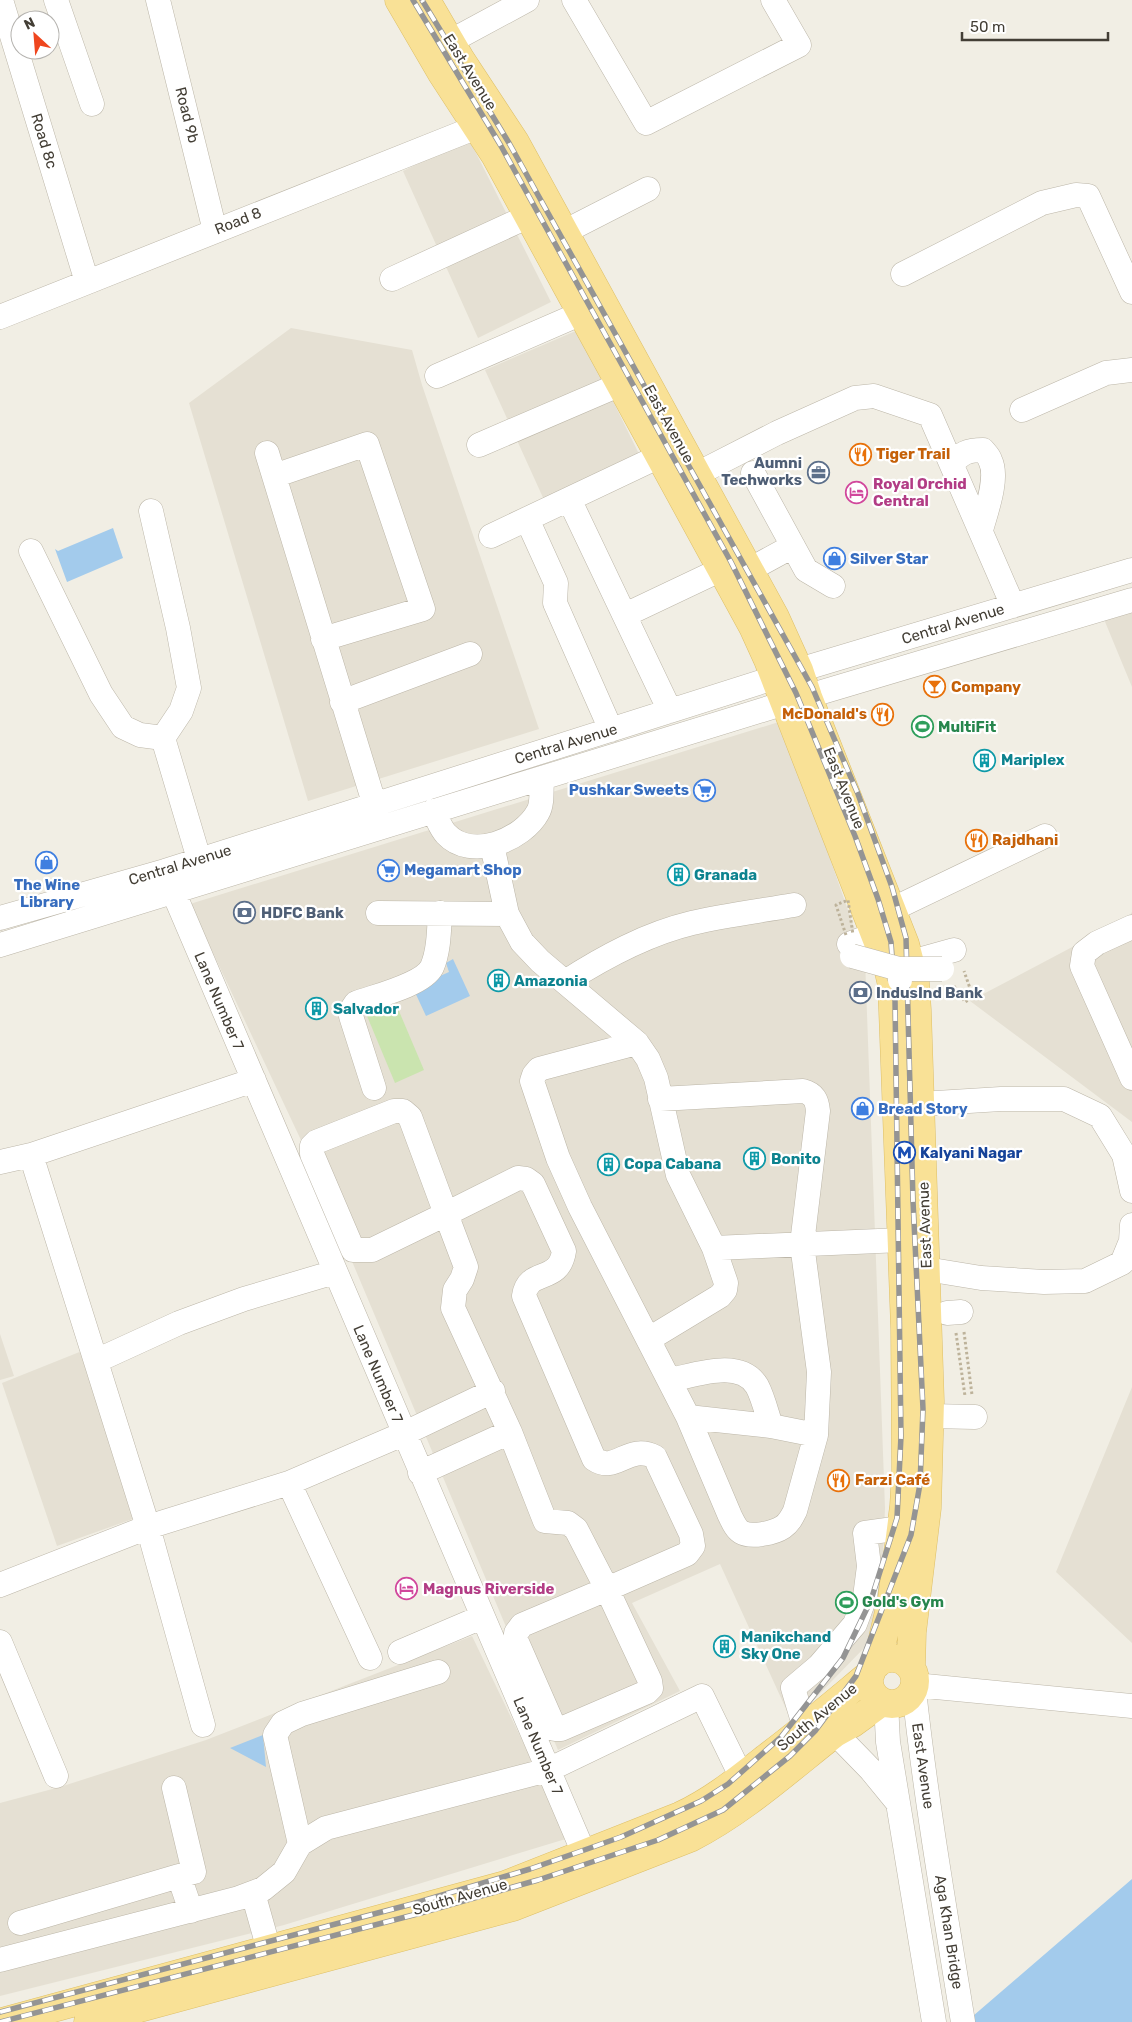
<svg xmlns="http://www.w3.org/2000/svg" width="1132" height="2022" viewBox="0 0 1132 2022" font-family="Rubik,sans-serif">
  <rect width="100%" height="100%" fill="#f1eee4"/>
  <path fill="#e5e0d3" d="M469,139L551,302L478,338L403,171Z
    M291,328L412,350L422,385L539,729L308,801L189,403Z
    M578,330L640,456L545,502L485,370Z
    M1132,603V687L1101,612Z
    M782,721L865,959L885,1508L881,1608L867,1645L792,1722L720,1564L632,1603L680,1691L558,1750L300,1138L190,904Z
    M1132,912V1122L970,1001L1129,917Z
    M0,1334L14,1376L0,1380Z
    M82,1351L141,1516L57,1546L2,1383Z
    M1132,1387V1643L1056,1572Z
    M472,1636L569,1838L284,1925L0,1996V1803L60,1787L206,1740Z"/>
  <path fill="#cae4af" d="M396,1004L424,1070L395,1083L367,1016Z"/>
  <path fill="#a3cbec" d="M113,528L123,558L67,582L55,549L58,551Z
    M453,959L470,996L426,1016L413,988L449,972L446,963Z
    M263,1735L266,1767L230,1748Z
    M1132,1879V2022H966Z"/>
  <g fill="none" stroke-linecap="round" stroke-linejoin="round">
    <defs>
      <path id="minor" d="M1,0L87,282
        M56,0L92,104
        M158,0L215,231
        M574,0L646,123L799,45L773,0
        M451,41L527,0
        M564,232L648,189
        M903,274L1042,203L1076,195L1088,196L1132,292
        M392,279L529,216
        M0,317L477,127
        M437,376L582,313
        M1022,410L1106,373L1132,370
        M479,445L621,384
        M267,453L379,819
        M952,465C960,453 968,450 983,450C985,453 989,456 990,460C999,477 986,512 981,530
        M753,473L806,570L833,586
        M697,474L777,433L855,398L874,396L930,415L1013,606
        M274,476L367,444L423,609L323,639
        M569,499L670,711
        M151,511L178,628L189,688L181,711L163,738
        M527,519L556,583L555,603L611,730
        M491,536L660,456
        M31,551L101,694L123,727L140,735L163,738
        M749,570L793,546
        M625,615L722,569
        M342,702L470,654
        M163,738L199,859
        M433,811C437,818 441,829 446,834C471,861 523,840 538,812C543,804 541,787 542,778
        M492,845L507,914L522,942L540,961L637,1043L648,1059L656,1078L678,1175L714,1248L726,1283L725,1290L720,1296L649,1339
        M167,877L592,1872
        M893,909L1045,836
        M378,913L507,914
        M0,918L165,871L799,670L1132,570
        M1132,927L1097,943L1084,953L1082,966L1132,1078
        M849,944L876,934
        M0,945L785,703L1132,600
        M911,962L954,950
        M565,982C604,957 646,934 692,923C725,915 760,911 794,905
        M637,1043L539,1069L534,1075L532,1081L558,1158L580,1207L688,1417L730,1516C733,1522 736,1529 741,1532C751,1538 774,1533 783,1527C789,1523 792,1517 795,1511L816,1435L819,1372L802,1244L818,1111C817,1100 814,1094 803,1091L660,1099
        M374,1088L351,1016L352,1009L356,1003C375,996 423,985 432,967C439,951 439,930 440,913
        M920,1104L1001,1099H1064L1100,1116L1124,1155L1132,1191
        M0,1162L31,1155
        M714,1248L902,1240
        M926,1269L981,1278L1044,1282L1085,1281L1122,1263L1131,1241L1132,1225
        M947,1313L961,1312
        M96,1361L179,1323L244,1299L335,1272
        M670,1380C696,1375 740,1358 757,1386C763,1397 767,1414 771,1426
        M930,1416L975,1417
        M688,1417L771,1426L816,1435
        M510,1432L545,1521L568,1523L576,1529L607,1589L522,1625L516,1633V1640L555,1729H561L647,1692L651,1688L650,1681L607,1589L687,1554L693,1546L691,1534L655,1457C628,1443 616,1474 594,1459L524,1296C528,1267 559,1285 564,1251L533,1184L526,1179L518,1178L446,1214L410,1117L403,1111H394L316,1142L312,1146V1154L353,1250H372L446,1214L466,1267L462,1279L455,1290L453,1308L510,1432
        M420,1473L510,1432
        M289,1483L370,1658
        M0,1585L148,1527L289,1483L403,1434L493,1391
        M0,1642L56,1776
        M400,1652L482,1617
        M915,1685L1132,1706
        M914,1690C926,1801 945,1911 963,2022
        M886,1703L888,1742L934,2022
        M203,1725L148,1527L31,1155L254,1080
        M805,1728L793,1688L819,1666L855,1624L865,1597L869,1566L865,1533L901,1528
        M835,1733L871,1770L898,1803
        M174,1788L194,1872L179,1876
        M300,1844L275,1735L283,1723L302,1714L438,1672
        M253,1893L269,1950
        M20,1923L179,1876L191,1911
        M0,1960L239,1898L263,1889L284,1872L300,1844L326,1828L548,1770L702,1696L742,1778"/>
      <path id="major" d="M399,0L441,72L495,155L753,627L768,660L888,968L892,985L893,1011L905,1328L906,1472L904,1506L892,1599L877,1664
        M426,0L461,60L515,142L775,617L799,670L808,697L905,944L915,982L917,1010L930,1401L927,1508L912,1632L911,1668
        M869 1681a23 23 0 1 1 46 0a23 23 0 1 1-46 0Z
        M2,2022L505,1885L680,1816C712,1801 738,1780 766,1758C802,1731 836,1702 871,1673
        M88,2022L513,1907L690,1838C743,1811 788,1770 835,1733L853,1723L882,1702"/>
    </defs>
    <use href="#minor" stroke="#bcb6a8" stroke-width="25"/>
    <use href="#major" stroke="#ddbf67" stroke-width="29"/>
    <path stroke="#bdb29a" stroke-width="3" stroke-dasharray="2.5 2.5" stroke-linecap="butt" d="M954,986L965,1002L973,997L964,971
      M964,1332L972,1395
      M956,1333L965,1396"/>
    <use href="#minor" stroke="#fff" stroke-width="24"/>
    <use href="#major" stroke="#f9e196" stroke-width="28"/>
    <defs>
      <path id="rail" d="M0,2012L412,1904L530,1869L590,1848L621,1837L701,1801L728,1784L781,1737L843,1658L871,1600L897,1518L901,1436L895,1000L891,942L878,899L855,836L796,693L731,562L501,146L413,0
        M0,2022L421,1913L538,1880L658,1840L723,1810L790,1756L815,1731L856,1676L911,1535L920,1484L923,1409L913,1201L906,938L892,887L858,794L812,687L509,143L422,0"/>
    </defs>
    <use href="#rail" stroke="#949494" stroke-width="5.5"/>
    <use href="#rail" stroke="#fff" stroke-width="4" stroke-dasharray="11" stroke-linecap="butt"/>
    <defs>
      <path id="minor-bridge" d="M852,956L899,969L900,980
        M899,969H942"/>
    </defs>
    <use href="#minor-bridge" stroke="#bcb6a8" stroke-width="25" stroke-linecap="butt"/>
    <path stroke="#bdb29a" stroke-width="3" stroke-dasharray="2.5 2.5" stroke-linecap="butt" d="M846,935L836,905L848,900L853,935"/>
    <use href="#minor-bridge" stroke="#fff" stroke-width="24"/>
  </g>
  <defs>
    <symbol id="restaurant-ring" viewBox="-11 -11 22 22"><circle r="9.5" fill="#fff" stroke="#e8710a" stroke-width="1.5"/><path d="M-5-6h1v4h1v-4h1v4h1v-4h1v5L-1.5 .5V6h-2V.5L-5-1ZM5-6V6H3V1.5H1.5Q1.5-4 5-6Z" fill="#e8710a"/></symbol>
    <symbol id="office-ring" viewBox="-11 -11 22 22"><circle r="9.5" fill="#fff" stroke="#5c6f8a" stroke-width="1.5"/><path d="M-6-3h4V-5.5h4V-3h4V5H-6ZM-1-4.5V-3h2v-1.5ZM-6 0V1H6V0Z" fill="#5c6f8a"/></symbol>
    <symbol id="hotel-ring" viewBox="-11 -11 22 22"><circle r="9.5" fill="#fff" stroke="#d1479c" stroke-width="1.5"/><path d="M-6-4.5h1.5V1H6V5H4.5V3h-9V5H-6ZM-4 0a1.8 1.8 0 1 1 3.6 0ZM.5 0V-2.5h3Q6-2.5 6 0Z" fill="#d1479c"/></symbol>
    <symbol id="shop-ring" viewBox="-11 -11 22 22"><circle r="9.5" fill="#fff" stroke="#3f7fe0" stroke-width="1.5"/><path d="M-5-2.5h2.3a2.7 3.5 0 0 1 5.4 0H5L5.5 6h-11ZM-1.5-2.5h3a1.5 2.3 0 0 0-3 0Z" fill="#3f7fe0"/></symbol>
    <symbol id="bar-ring" viewBox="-11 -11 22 22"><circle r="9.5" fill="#fff" stroke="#e8710a" stroke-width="1.5"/><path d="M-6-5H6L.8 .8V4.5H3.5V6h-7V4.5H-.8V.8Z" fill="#e8710a"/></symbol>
    <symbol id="stadium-ring" viewBox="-11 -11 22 22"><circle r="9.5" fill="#fff" stroke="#2e9e5b" stroke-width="1.5"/><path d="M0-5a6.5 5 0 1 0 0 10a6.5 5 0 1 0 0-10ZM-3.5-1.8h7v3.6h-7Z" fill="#2e9e5b"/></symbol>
    <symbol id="building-ring" viewBox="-11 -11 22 22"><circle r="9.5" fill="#fff" stroke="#0f9aa8" stroke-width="1.5"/><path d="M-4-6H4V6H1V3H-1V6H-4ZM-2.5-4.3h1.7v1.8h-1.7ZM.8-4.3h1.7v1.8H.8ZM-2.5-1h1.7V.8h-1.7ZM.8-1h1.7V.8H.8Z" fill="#0f9aa8"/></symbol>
    <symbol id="supermarket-ring" viewBox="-11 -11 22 22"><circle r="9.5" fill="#fff" stroke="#3f7fe0" stroke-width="1.5"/><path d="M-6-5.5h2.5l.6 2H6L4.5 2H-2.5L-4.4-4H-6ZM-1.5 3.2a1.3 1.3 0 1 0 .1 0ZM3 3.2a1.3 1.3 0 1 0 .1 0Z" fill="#3f7fe0"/></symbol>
    <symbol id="bank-ring" viewBox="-11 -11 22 22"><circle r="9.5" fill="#fff" stroke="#5c6f8a" stroke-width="1.5"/><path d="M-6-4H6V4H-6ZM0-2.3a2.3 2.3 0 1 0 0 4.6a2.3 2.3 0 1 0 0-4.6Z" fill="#5c6f8a"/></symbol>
    <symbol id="metro-ring" viewBox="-11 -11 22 22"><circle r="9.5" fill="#fff" stroke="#1a4fb4" stroke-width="1.5"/><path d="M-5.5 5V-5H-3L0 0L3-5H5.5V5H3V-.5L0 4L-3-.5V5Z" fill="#1a4fb4"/></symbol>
  </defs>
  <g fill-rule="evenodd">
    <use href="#restaurant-ring" x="848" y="442" width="25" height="25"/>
    <use href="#office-ring" x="806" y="460" width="25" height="25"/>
    <use href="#hotel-ring" x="844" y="480" width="25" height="25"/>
    <use href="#shop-ring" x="822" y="546" width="25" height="25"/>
    <use href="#bar-ring" x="922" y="674" width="25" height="25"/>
    <use href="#restaurant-ring" x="870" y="702" width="25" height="25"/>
    <use href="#stadium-ring" x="910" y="714" width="25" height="25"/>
    <use href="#building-ring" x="972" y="748" width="25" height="25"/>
    <use href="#supermarket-ring" x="692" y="778" width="25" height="25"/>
    <use href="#restaurant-ring" x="964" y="828" width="25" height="25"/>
    <use href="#shop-ring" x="34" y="850" width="25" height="25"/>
    <use href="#supermarket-ring" x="376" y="858" width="25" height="25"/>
    <use href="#building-ring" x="666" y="862" width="25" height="25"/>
    <use href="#bank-ring" x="232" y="900" width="25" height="25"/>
    <use href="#building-ring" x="486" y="968" width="25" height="25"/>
    <use href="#bank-ring" x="848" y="980" width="25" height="25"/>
    <use href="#building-ring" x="304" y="996" width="25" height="25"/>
    <use href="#shop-ring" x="850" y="1096" width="25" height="25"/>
    <use href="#metro-ring" x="892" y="1140" width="25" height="25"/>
    <use href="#building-ring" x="742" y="1146" width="25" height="25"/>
    <use href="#building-ring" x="596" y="1152" width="25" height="25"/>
    <use href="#restaurant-ring" x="826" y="1468" width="25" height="25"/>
    <use href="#hotel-ring" x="394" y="1576" width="25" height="25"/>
    <use href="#stadium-ring" x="834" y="1590" width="25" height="25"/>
    <use href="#building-ring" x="712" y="1634" width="25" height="25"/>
  </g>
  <g text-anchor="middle" stroke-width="4.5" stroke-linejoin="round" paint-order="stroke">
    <g font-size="15" fill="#433e35" stroke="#fff">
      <text transform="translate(470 72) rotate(58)" y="5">East Avenue</text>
      <text transform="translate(187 115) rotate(76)" y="5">Road 9b</text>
      <text transform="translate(44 141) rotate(73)" y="5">Road 8c</text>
      <text transform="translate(238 221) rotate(-22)" y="5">Road 8</text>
      <text transform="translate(669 424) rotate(61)" y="5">East Avenue</text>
      <text transform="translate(953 624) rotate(-17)" y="5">Central Avenue</text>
      <text transform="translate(566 744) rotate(-17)" y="5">Central Avenue</text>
      <text transform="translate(844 788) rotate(68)" y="5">East Avenue</text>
      <text transform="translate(180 865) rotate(-17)" y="5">Central Avenue</text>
      <text transform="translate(219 1001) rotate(67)" y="5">Lane Number 7</text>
      <text transform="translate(925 1225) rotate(-92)" y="5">East Avenue</text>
      <text transform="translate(378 1374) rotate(67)" y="5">Lane Number 7</text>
      <text transform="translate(817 1717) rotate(-39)" y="5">South Avenue</text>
      <text transform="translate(538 1746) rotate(67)" y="5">Lane Number 7</text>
      <text transform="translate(923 1766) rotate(82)" y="5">East Avenue</text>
      <text transform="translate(460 1897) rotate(-16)" y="5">South Avenue</text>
      <text transform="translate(949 1932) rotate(81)" y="5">Aga Khan Bridge</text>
    </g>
    <g font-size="15" font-weight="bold" fill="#c56008" stroke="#fff" text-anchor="start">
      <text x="876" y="459">Tiger Trail</text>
      <text x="951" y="692">Company</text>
      <text x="867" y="719" text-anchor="end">McDonald's</text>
      <text x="992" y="845">Rajdhani</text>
      <text x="855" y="1485">Farzi Café</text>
    </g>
    <g font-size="15" font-weight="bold" fill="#4e5e75" stroke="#fff" text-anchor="start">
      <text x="802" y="468" text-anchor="end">Aumni<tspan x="802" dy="17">Techworks</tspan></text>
      <text x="261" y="918">HDFC Bank</text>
      <text x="876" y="998">IndusInd Bank</text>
    </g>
    <g font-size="15" font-weight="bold" fill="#b23c85" stroke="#fff" text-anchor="start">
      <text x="873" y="489">Royal Orchid<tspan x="873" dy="17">Central</tspan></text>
      <text x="423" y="1594">Magnus Riverside</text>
    </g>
    <g font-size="15" font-weight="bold" fill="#366cbe" stroke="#fff" text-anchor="start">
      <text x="850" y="564">Silver Star</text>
      <text x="689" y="795" text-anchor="end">Pushkar Sweets</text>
      <text x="404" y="875">Megamart Shop</text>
      <text x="47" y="890" text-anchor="middle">The Wine<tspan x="47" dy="17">Library</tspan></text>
      <text x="878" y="1114">Bread Story</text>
    </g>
    <g font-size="15" font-weight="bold" fill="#27864d" stroke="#fff" text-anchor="start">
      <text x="938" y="732">MultiFit</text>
      <text x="862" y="1607">Gold's Gym</text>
    </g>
    <g font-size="15" font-weight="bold" fill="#0d838f" stroke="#fff" text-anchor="start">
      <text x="1001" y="765">Mariplex</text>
      <text x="694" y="880">Granada</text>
      <text x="514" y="986">Amazonia</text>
      <text x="333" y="1014">Salvador</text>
      <text x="771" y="1164">Bonito</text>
      <text x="624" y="1169">Copa Cabana</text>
      <text x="741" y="1642">Manikchand<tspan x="741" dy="17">Sky One</tspan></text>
    </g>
    <g font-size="15" font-weight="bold" fill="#164399" stroke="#fff" text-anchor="start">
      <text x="920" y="1158">Kalyani Nagar</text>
    </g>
  </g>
  <g transform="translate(35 35) rotate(334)"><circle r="24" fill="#ffffff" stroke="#b4b2ae"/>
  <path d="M0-4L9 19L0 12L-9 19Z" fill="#ef461e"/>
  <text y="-8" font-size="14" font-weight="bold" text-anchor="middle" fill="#433e35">N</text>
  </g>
  <path d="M962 32v8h146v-8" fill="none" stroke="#433e35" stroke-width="2.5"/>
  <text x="970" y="32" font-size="15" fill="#433e35" stroke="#ffffff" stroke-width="4" paint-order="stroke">50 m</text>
</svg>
